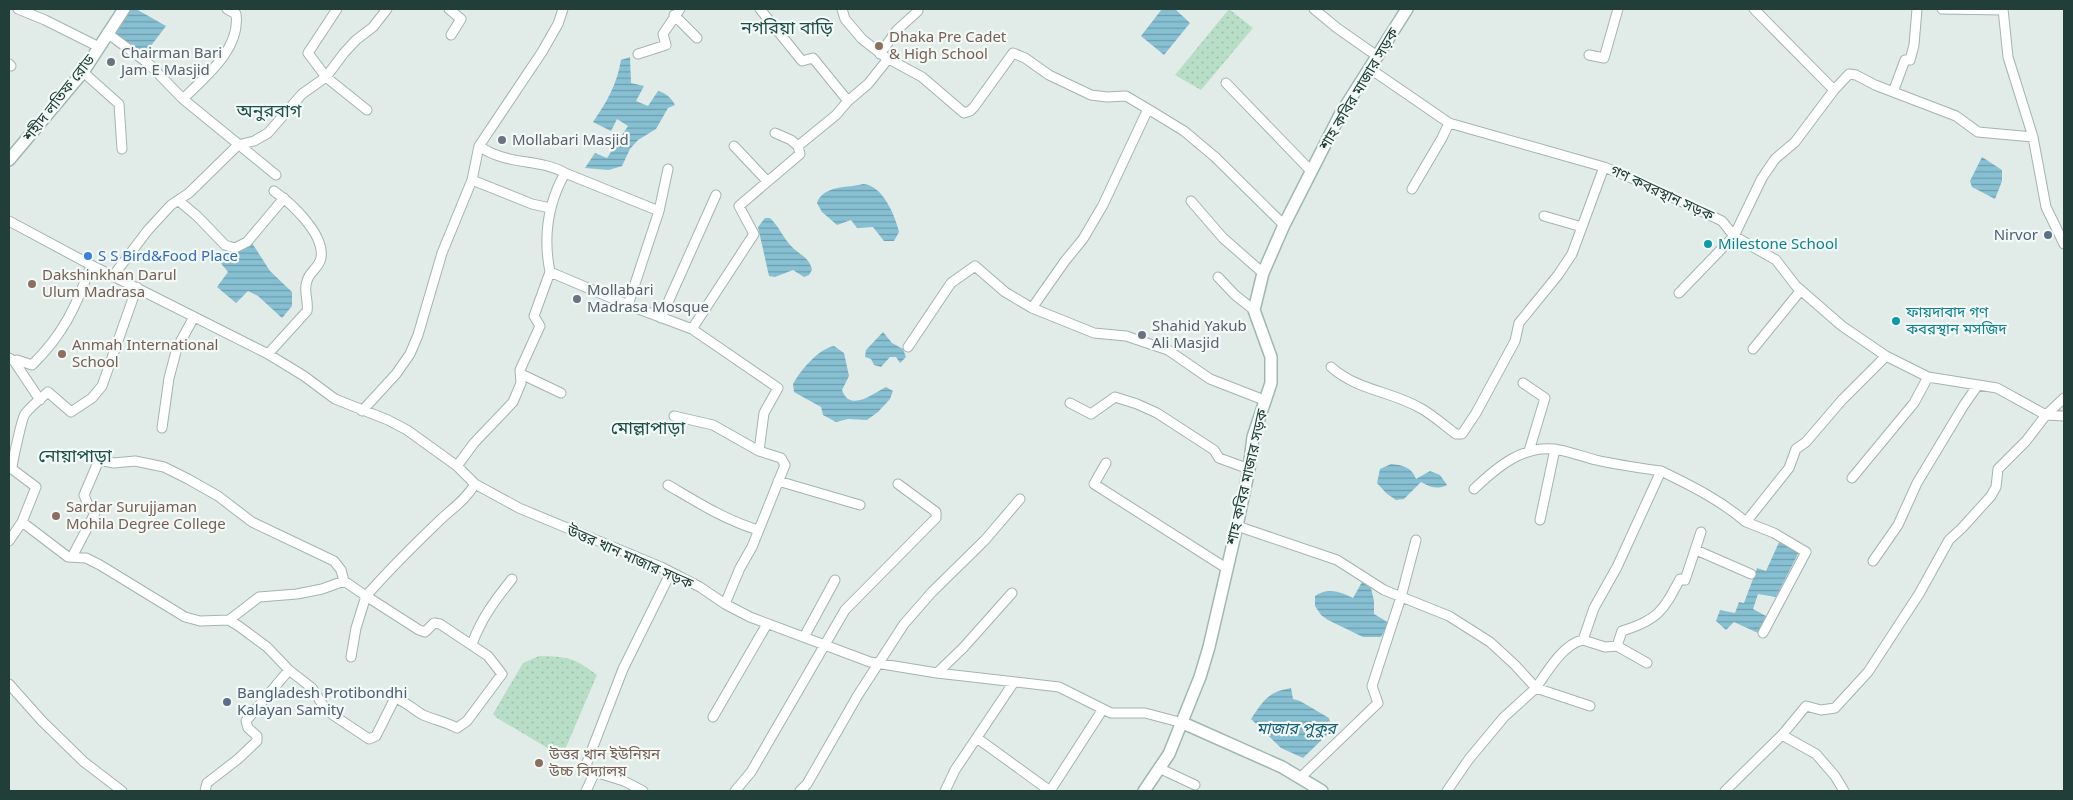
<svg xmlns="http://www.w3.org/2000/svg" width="2073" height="800" viewBox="0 0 2073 800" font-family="'Noto Sans','Noto Sans Bengali',sans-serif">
  <defs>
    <pattern id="park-dots" width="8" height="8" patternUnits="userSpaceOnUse" patternTransform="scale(1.25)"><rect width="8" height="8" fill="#b9dec7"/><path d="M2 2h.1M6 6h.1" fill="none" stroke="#9fc0ac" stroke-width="1.8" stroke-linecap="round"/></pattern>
    <pattern id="water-rules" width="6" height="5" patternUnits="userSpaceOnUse" patternTransform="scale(1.25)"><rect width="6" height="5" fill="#87c0d3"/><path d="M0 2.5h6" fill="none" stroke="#6e9dac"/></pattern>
  </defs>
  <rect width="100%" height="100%" fill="#e1ece8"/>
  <path fill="url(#park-dots)" d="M1229,9L1253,28L1201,90L1175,75Z
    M539,656C569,657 573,657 597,675L564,752L551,750L497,718L493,714L523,663Z"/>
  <path fill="url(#water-rules)" d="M129,9H136L166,26L144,55L112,33Z
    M1162,9H1175L1190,23L1164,55L1141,36Z
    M630,57L631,83L644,86L636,101L648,106L658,91C664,92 672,98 675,105L668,108L656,129L638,140L630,149L622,166L609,170L585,168L595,153L607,158L628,126L617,119L611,131L593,122C607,102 617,84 621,60Z
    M1982,157L2002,170V181L1995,199L1972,187L1970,181Z
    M863,184C883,185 895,216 899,232L894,241H884L873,227L857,228L851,220L837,225L822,212L817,203C823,185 848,188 863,184Z
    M765,218H770C779,226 783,238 792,247C800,255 810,258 812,270L809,275L804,277L793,270L775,277L769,276L758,227Z
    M252,243L270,271L292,292V306L282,318L258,296L248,291L236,303L217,287L228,272L219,261L227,255L231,248L245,246Z
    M883,332L892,343L903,349L906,357L900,363L896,357H890L881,367L874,365L871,359L865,357L866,350Z
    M834,346L844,353L849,376L842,390C850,413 874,393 886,387L893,391L890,399L878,412L867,420L848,419L836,422L823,415L821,407L794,392L793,384C801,370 818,349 834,346Z
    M1391,464C1402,465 1412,467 1416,479L1430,471L1440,475L1447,485C1437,490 1430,487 1421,482L1404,499L1396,500L1386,493L1377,483L1380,469Z
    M1780,540L1799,552L1776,597L1758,594L1753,609L1766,616L1758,633L1734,622L1726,630L1716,621L1720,610L1735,613L1739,602L1744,603L1757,568L1766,571Z
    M1362,582L1371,588L1374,601V614L1389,623L1381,637H1363L1328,620L1321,615L1315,606V596C1328,587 1340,592 1353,598Z
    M1291,688L1293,699L1300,701L1329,718L1332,730L1303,758L1281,748L1251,719C1264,700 1268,692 1291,688Z"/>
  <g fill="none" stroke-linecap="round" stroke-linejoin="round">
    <defs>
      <path id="street" d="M18,9L45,20L99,47
        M449,9L461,19L451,35
        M760,9L802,61L813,58L848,101
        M842,9L845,19L862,39L885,57L922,77L964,113L970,111L974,107L1013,53L1025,58L1049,75L1091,95L1107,97L1126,96L1148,109L1103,205L1083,239L1065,261L1032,308
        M1314,9L1337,28L1377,56
        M1754,9L1834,90
        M1942,9L2003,10
        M2003,9L2008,57L2033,137L2046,207L2064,244
        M674,15L697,38
        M107,33L149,64L183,99C205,77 241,49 236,14L227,9
        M638,54L666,45L663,34L680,9
        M880,54L897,30L918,11
        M1589,55L1604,58L1618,9
        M9,64L11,66
        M1369,68L1449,123L1604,167L1639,181L1722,221L1734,236L1776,260L1796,286L1842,326L1886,356L1928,377L1997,388L2046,415L2064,416
        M83,72L119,104L122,149
        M1226,83L1311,171
        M1893,92L1905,60H1910L1914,45L1917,9
        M183,99L276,175
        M1148,109L1184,131L1215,157L1284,225
        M367,110L326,77L344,53L356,40L373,27L387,9
        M775,133L791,140L798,146
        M479,146C507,166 539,158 565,173C547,205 543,237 550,272
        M734,146L767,181
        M565,173L659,211L628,305
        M472,180L532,204L550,208
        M1412,189L1442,138L1449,123
        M179,201L197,216L225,245L235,248L247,242L284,198
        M1191,201L1223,238L1263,273
        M659,211L668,169
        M1544,216L1582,227
        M9,221L91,265L268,354L304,376L335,399L388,420L407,430L457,466L475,484L519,508L661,567L700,587L725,604L750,617L870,662L937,673L1059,687L1111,713H1145L1183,723
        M113,276L148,230L171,205L189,193L238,145L254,141L268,133L302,94L326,77L308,53L337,9
        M1218,277L1235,295L1254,310
        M137,287L102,386L92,398L71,412L48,392C40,399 31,406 25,414C22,418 12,463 12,469L36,487L22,522L68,557L86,558L100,565L185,617L200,621L229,620L240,627L267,647L289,670L312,688L324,707L333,715L369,739L376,736L395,698C405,701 414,710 423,715C435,720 446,722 457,728L467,721L502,674L488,656L440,624L434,623L425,632L419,630L366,596C389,570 412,547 437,523C450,510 465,501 475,484
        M1679,293L1734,236L1762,178L1775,159L1795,142L1834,90L1849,74L1856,75L1875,85L1956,116L1978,132L2033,137
        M661,318L716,195
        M692,329L754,234L739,206L800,154L798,146L836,115L848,101L868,84L888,59
        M908,347L951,283L975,266L1005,292L1032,308L1094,333L1126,336L1168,350L1210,379L1264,400
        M1753,349L1801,290
        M268,354L307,311C309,301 303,291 307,281C309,272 319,268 321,258C325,234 291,203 274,191
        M9,358L14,361L40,400
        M14,361L17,360L32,365C63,335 77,305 91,265
        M1331,367C1358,391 1392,391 1422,409C1434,416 1445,426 1456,434H1462L1476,413L1515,341L1519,323L1558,275L1572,254L1604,167
        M521,374L561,393
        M1523,383L1545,398L1529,451
        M1070,403L1091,414L1115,397L1137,404L1157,413L1214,450L1219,458L1249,469
        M362,411L396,374L410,354L418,335L442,253L472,180L479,146L542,52L558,24L563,9
        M674,416L713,425L759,451
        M162,428L169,378L177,348L194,317
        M1106,463L1094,484L1226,568
        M457,466L474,443L513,402L521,383L520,370L540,326L534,316L550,272L628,305L692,329L778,388L764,413L759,451L781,458L785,465L752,547L740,568L725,604
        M1661,471C1692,486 1720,500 1746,522L1789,468L1796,449L1806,442L1842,400L1886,356
        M1852,478L1914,403L1928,377
        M778,481L860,505
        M668,485C697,502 725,520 758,530
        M1474,489C1497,467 1525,443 1559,450C1571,452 1584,457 1596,460C1618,465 1640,468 1661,471L1617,567L1594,608L1583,640C1564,643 1546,673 1536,688L1590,706
        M1540,520L1555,449
        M1746,522L1774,533L1806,552L1763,633
        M1237,526L1337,560L1384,590L1449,616L1490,642L1515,665L1536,688L1504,717L1469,759L1447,791
        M9,541L22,522
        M1696,550L1751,574
        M72,557L95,513L88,505L84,495L99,460L114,463L135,461L164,467L188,479L218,496L252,522L334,561L341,570L344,581
        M1873,561L1898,525L1917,483L1964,405L1978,385
        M229,620L259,597L297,594L322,589L344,581L366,596L356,628L351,657
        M804,637L835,580
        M1583,640L1605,647L1617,646L1647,663
        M472,644C481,619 495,600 512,579
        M1617,646L1622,631C1658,620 1663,611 1680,579L1685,580L1701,532
        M937,673L963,648L1012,593
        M9,684L42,721L84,762L122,791
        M713,717L767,624
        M1782,735L1816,754L1835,776L1844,791
        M977,738L1050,791
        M1161,769L1195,785
        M594,774L586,765L623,669L671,572
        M1301,777L1378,703L1372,686L1401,597L1416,540
        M205,791L207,783L238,759L257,741V736L248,728L246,721L289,670
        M586,791L594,774L598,773L624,781L643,791
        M735,791L751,772L845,610L936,518V512L898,484
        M800,791L807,784L858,695L904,624L932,592L985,540L1020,499
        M945,791L955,770L1014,682
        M1050,791L1103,709
        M1725,791L1782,735L1806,706L1821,710L1835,708L1868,672L1919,594L1949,540L1962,528L1991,496L1996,487L1998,469L2026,441L2046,415L2064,398"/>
      <path id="secondary" d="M9,160L83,72L124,9
        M1183,723L1282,767L1322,791
        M1144,791L1169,754L1200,677L1209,647L1237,526L1249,469L1253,437L1271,383V357L1254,310L1263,273L1284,225L1340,115L1407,9"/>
    </defs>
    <use href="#street" stroke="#a4b4b0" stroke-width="11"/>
    <use href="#secondary" stroke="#9fb8b2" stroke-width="14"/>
    <use href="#street" stroke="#fff" stroke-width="9"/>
    <use href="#secondary" stroke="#fff" stroke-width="11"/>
  </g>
  <g fill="#8d6e63" stroke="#f2f9f6" stroke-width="2">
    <circle cx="879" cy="46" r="5"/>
    <circle cx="32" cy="284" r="5"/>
    <circle cx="62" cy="354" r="5"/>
    <circle cx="56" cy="516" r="5"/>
    <circle cx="539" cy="763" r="5"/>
  </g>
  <g fill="#6b7280" stroke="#f2f9f6" stroke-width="2">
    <circle cx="111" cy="62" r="5"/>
    <circle cx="502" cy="140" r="5"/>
    <circle cx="577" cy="299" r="5"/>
    <circle cx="1142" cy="335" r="5"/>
  </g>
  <g fill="#5c6f8a" stroke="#f2f9f6" stroke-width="2">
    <circle cx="2048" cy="235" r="5"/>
    <circle cx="227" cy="702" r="5"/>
  </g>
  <g fill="#0f9aa8" stroke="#f2f9f6" stroke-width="2">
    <circle cx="1708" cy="244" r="5"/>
    <circle cx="1896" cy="321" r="5"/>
  </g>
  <circle fill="#3f7fe0" stroke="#f2f9f6" stroke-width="2" cx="88" cy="256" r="5"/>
  <g text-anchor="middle" stroke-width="4.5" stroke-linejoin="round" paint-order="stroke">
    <g font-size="15" fill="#785e54" stroke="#f2f9f6" text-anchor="start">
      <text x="889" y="42">Dhaka Pre Cadet<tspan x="889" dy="17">&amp; High School</tspan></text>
      <text x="42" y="280">Dakshinkhan Darul<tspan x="42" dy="17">Ulum Madrasa</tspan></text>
      <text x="72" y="350">Anmah International<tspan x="72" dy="17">School</tspan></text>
      <text x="66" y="512">Sardar Surujjaman<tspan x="66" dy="17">Mohila Degree College</tspan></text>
      <text x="549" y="759">উত্তর খান ইউনিয়ন<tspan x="549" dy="17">উচ্চ বিদ্যালয়</tspan></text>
    </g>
    <g font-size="15" fill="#5b616d" stroke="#f2f9f6" text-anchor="start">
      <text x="121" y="58">Chairman Bari<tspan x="121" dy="17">Jam E Masjid</tspan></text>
      <text x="512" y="145">Mollabari Masjid</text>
      <text x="587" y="295">Mollabari<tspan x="587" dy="17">Madrasa Mosque</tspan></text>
      <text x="1152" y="331">Shahid Yakub<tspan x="1152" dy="17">Ali Masjid</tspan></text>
    </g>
    <g font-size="15" fill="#213e39" stroke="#f2f9f6">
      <text transform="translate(1359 89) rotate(-59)" y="5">শাহ কবির মাজার সড়ক</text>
      <text transform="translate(59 98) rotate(-52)" y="5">শহীদ লতিফ রোড</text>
      <text transform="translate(1662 193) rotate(25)" y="5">গণ কবরস্থান সড়ক</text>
      <text transform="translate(1247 477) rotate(-77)" y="5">শাহ কবির মাজার সড়ক</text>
      <text transform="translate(630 557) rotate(24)" y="5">উত্তর খান মাজার সড়ক</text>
    </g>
    <g font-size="15" fill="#4e5e75" stroke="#f2f9f6" text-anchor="end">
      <text x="2038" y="240">Nirvor</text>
      <text x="237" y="698" text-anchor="start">Bangladesh Protibondhi<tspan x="237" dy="17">Kalayan Samity</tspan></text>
    </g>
    <g font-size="15" fill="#0d838f" stroke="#f2f9f6" text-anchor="start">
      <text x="1718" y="249">Milestone School</text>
      <text x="1906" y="317">ফায়দাবাদ গণ<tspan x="1906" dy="17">কবরস্থান মসজিদ</tspan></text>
    </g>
    <g font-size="15" fill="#366cbe" stroke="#f2f9f6" text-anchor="start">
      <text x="98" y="261">S S Bird&amp;Food Place</text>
    </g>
    <g font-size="16" font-style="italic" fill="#19617b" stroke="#f2f9f6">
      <text x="1296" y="734">মাজার পুকুর</text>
    </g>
    <g font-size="18" fill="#1c5049" stroke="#f2f9f6">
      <text x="787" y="34">নগরিয়া বাড়ি</text>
      <text x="269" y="117">অনুরবাগ</text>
      <text x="648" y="434">মোল্লাপাড়া</text>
      <text x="75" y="462">নোয়াপাড়া</text>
    </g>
  </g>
  <rect width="2073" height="800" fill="none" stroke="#213e39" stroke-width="20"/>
</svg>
